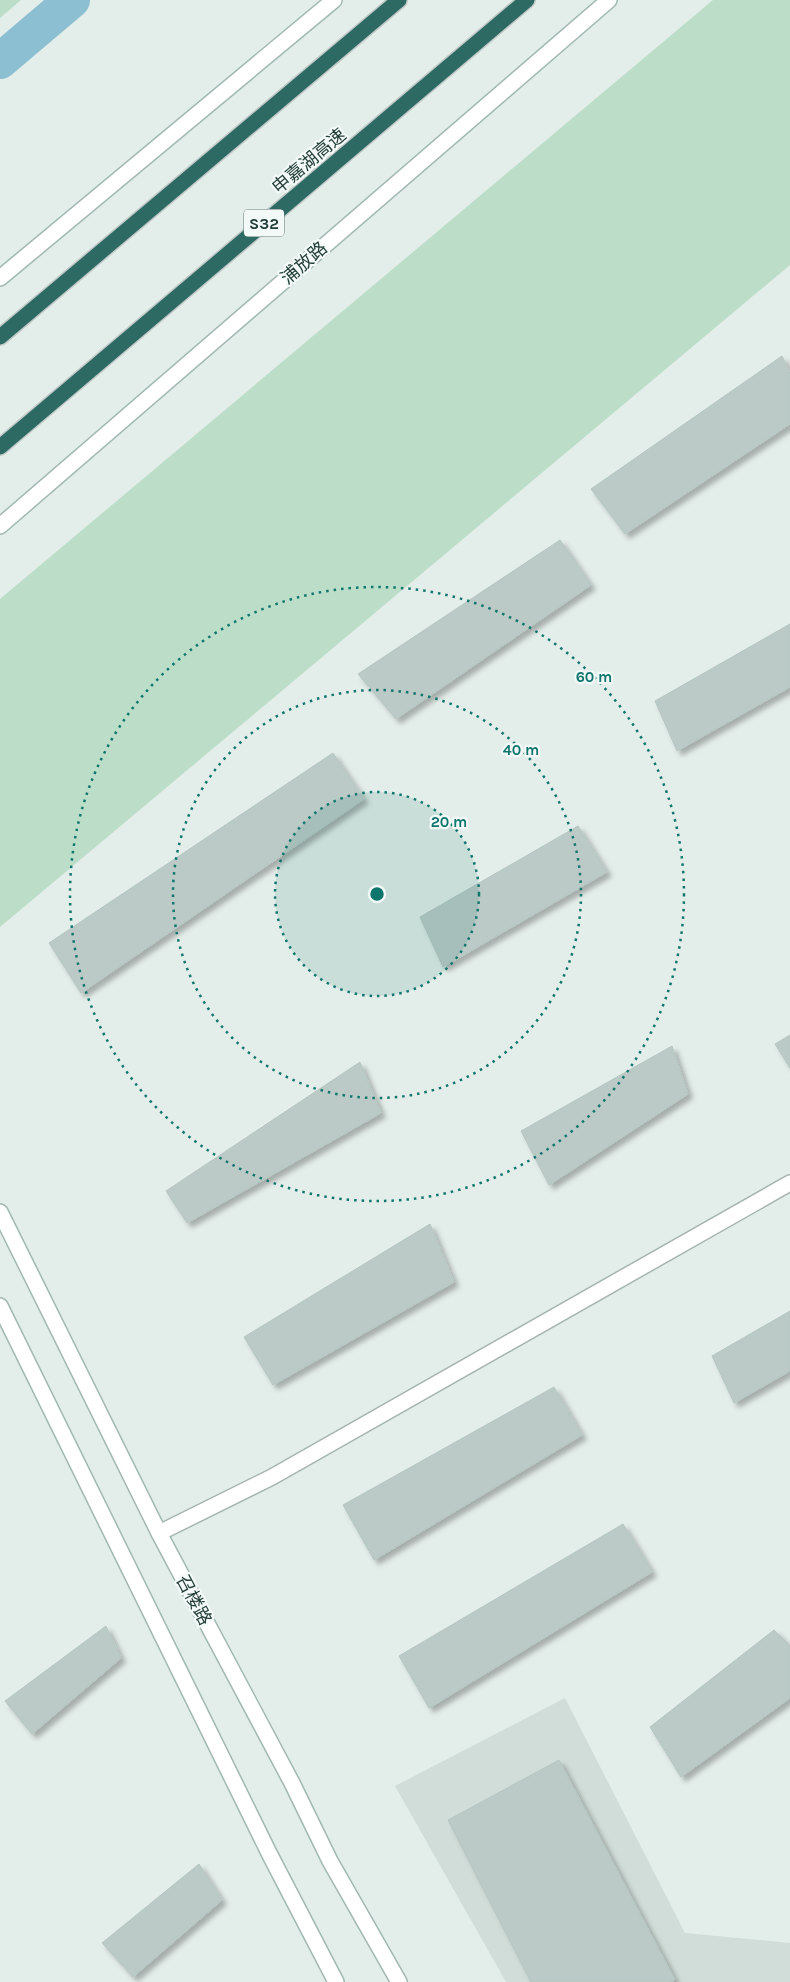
<svg xmlns="http://www.w3.org/2000/svg" width="790" height="1982" viewBox="0 0 790 1982" font-family="Karla,'Noto Sans SC',sans-serif">
  <defs>
    <filter id="shadow"><feDropShadow dx="4.5" dy="4.5" stdDeviation="2.5" flood-color="#0004"/></filter>
  </defs>
  <rect width="100%" height="100%" fill="#e3ede9"/>
  <path fill="#d1ddd8" d="M565,1698L685,1933L790,1943V1982H506L395,1786Z"/>
  <path fill="#bcdec9" d="M0,0H21L0,18Z
    M713,0H790V265L0,927V599Z"/>
  <g fill="none" stroke-linecap="round" stroke-linejoin="round">
    <path stroke="#8bbfd1" stroke-width="36" d="M0,61L72,0"/>
  </g>
  <path fill="#bbcac6" stroke="#b5c6c1" filter="url(#shadow)" d="M782,356L790,373V424L625,534L591,489Z
    M560,540L591,585L396,719L358,674Z
    M790,624V687L677,751L655,701Z
    M333,753L364,799L81,993L49,943Z
    M578,826L607,872L443,967L420,917Z
    M790,1035V1068L775,1044Z
    M672,1046L688,1094L549,1185L521,1131Z
    M360,1062L381,1113L187,1223L166,1191Z
    M430,1224L454,1282L273,1385L244,1337Z
    M790,1311V1371L734,1403L712,1356Z
    M554,1387L582,1435L374,1560L343,1505Z
    M623,1524L652,1572L429,1708L399,1656Z
    M106,1626L121,1658L32,1734L5,1701Z
    M774,1630L790,1646V1698L681,1777L650,1727Z
    M559,1760L675,1980L671,1982H531L448,1820Z
    M199,1864L222,1900L133,1977L102,1943Z"/>
  <g fill="none" stroke-linecap="round" stroke-linejoin="round">
    <defs>
      <path id="lane" d="M159,1533L272,1477L790,1183"/>
      <path id="secondary" d="M0,278L334,0
        M0,526L609,0
        M0,1212L159,1533L292,1783L330,1861L399,1982
        M0,1306L270,1855L336,1982"/>
      <path id="highway" d="M0,337L399,0
        M0,447L527,0"/>
    </defs>
    <use href="#lane" stroke="#a6b5b1" stroke-width="18"/>
    <use href="#secondary" stroke="#a1b8b3" stroke-width="18"/>
    <use href="#highway" stroke="#c1c9c8" stroke-width="18"/>
    <use href="#lane" stroke="#fff" stroke-width="15"/>
    <use href="#secondary" stroke="#fff" stroke-width="15"/>
    <use href="#highway" stroke="#2e6a64" stroke-width="15"/>
  </g>
  <circle cx="377" cy="894" r="102" fill="#0f766e" fill-opacity=".12"/>
  <g fill="none" stroke="#0f766e" stroke-width="2.5" stroke-dasharray="2.5 5">
    <circle cx="377" cy="894" r="102"/>
    <circle cx="377" cy="894" r="204"/>
    <circle cx="377" cy="894" r="307"/>
  </g>
  <g text-anchor="middle" stroke-width="4.5" stroke-linejoin="round" paint-order="stroke">
    <rect fill="#f3f9f7" stroke="#617672" stroke-width="1" x="244" y="209.5" width="40" height="27" rx="4"/>
    <g font-size="16" font-weight="bold" fill="#233e39">
      <text x="264" y="229">S32</text>
    </g>
    <g font-size="18" fill="#233e39" stroke="#f3f9f7">
      <text transform="translate(309 161) rotate(-40)" y="6">申嘉湖高速</text>
      <text transform="translate(304 263) rotate(-41)" y="6">浦放路</text>
      <text transform="translate(194 1600) rotate(62)" y="6">召楼路</text>
    </g>
  </g>
  <circle cx="377" cy="894" r="8" fill="#0f766e" stroke="#f3f9f7" stroke-width="2.5"/>
  <g font-size="15" text-anchor="middle" font-weight="bold" fill="#0f766e" stroke="#f3f9f7" stroke-width="4.5" stroke-linejoin="round" paint-order="stroke">
    <text x="594" y="682">60 m</text>
    <text x="521" y="755">40 m</text>
    <text x="449" y="827">20 m</text>
  </g>
</svg>
